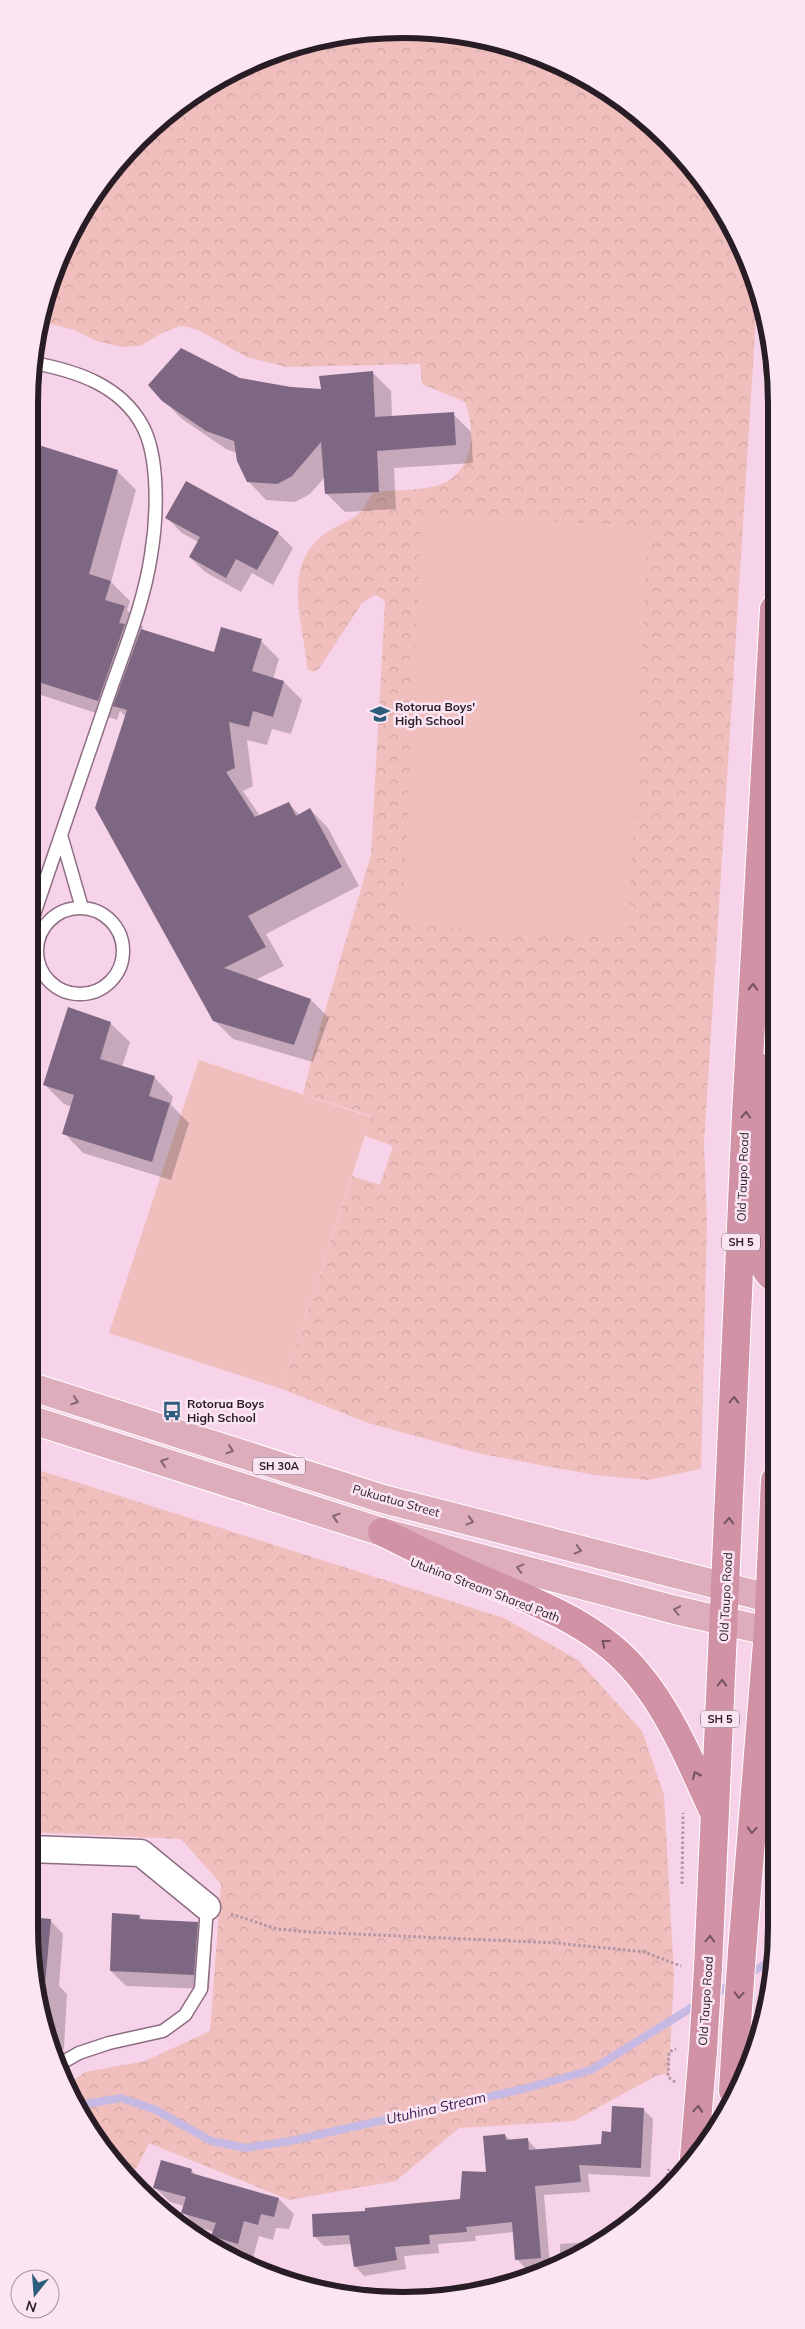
<svg xmlns="http://www.w3.org/2000/svg" width="805" height="2329" viewBox="0 0 805 2329" font-family="Mulish,sans-serif">
  <defs>
    <pattern id="park-crowns" width="20" height="18" patternUnits="userSpaceOnUse" patternTransform="scale(1.25)"><rect width="20" height="18" fill="#f0bfbd"/><path d="M2 6a3 3 0 1 1 6 0M12 15a3 3 0 1 1 6 0" fill="none" stroke="#cea4a2"/></pattern>
  </defs>
  <rect width="100%" height="100%" fill="#f7d3e9"/>
  <path fill="url(#park-crowns)" d="M427,30L499,41L590,79L683,156L738,237L757,301L704,1144L707,1221L701,1469L648,1480L595,1475L481,1454L368,1423L282,1389L352,1176L380,1185L393,1146L365,1136L371,1116L303,1094L317,1038L371,855L385,602L383,599L375,595L362,603L319,669L313,672L307,669V666C303,623 282,568 322,536C332,527 347,523 358,514C364,509 369,499 373,492C394,490 416,491 436,486C472,475 477,437 466,405L465,402L422,384L420,364L286,367L247,357L198,330L188,327L180,326L162,333L140,346L121,347L97,341L74,330L40,321L41,306L67,237L106,175L156,122L215,79L282,49L353,32Z
    M29,1467L504,1618L578,1660L642,1731L664,1795L674,1975L669,2073L656,2076L574,2121L459,2128L396,2181L289,2200L149,2143L130,2181L122,2173L67,2085L85,2072L145,2061L210,2031L221,1884L181,1839L29,1832Z"/>
  <path fill="#f0bfbd" d="M422,515L648,526L628,937L402,925Z
    M199,1060L371,1117L282,1389L109,1333Z"/>
  <path fill="#0003" d="M373,373L391,391L392,417L453,414L471,432L473,463L394,468L396,509L345,512L327,494L325,477L310,494L295,502L266,500L248,481L237,453L226,449L182,419L163,400L240,379L291,389L322,390Z
    M29,443L117,471L136,490L111,582L130,601L127,610L143,627L142,631L215,653L261,641L279,659L273,679L284,682L302,700L291,734L272,729L267,745L247,740L253,786L243,791L260,816L288,803L300,815L310,809L328,828L359,886L266,934L284,966L255,980L311,1000L329,1018L313,1062L233,1039L214,1020L126,717L120,711L117,720L29,691Z
    M167,518L278,533L293,548L273,585L252,573L241,592L205,572L190,557L198,542L182,533Z
    M110,1023L130,1042L122,1067L154,1077L173,1097L171,1105L189,1123L171,1180L83,1153L64,1133L72,1107L64,1104L45,1085Z
    M139,1916L144,1921L197,1923L212,1938L209,1989L126,1986L111,1971Z
    M29,1919L50,1920L63,1934L59,1986L67,1994L64,2049L51,2048L36,1999Z
    M643,2109L653,2119L650,2177L588,2174L590,2192L544,2195L550,2264L543,2268L526,2269L517,2259L514,2232L475,2236L476,2241L438,2244L439,2253L404,2256L406,2269L364,2276L355,2266L351,2244L324,2246L314,2236L367,2212L462,2200L487,2173L505,2135L511,2141L527,2139L537,2150L602,2145L612,2133Z
    M191,2170L197,2176L279,2199L294,2214L289,2229L276,2228L273,2240L259,2236L253,2258L228,2251L213,2236L214,2232L198,2227L183,2212L184,2206L170,2202L154,2187Z
    M589,2242L593,2245L560,2260V2244Z"/>
  <g fill="none" stroke-linecap="round" stroke-linejoin="round">
    <path stroke="#c6b9e3" stroke-width="8" d="M746,1976L772,1960
      M711,1996L734,1983
      M81,2108L86,2104L121,2098L156,2110L211,2141L246,2148L290,2141L523,2089L591,2070L699,2003"/>
  </g>
  <path fill="#7d6782" d="M181,348L240,378L291,387L321,389L319,376L373,371L375,417L454,412L456,445L377,451L379,492L325,494L321,442L292,476L285,480L277,484L247,482L237,461L234,441L206,431L162,401L148,385Z
    M29,442L118,470L89,574L111,581L105,600L125,606L119,623L125,624L98,701L29,679Z
    M186,481L279,532L257,570L236,559L226,578L189,557L200,537L165,518Z
    M221,627L262,639L252,671L284,681L273,717L253,711L249,727L229,722L235,768L226,772L255,817L289,802L296,816L310,808L342,867L248,916L266,947L224,968L311,999L294,1045L213,1021L95,808L127,710L113,706L141,629L214,652Z
    M68,1007L111,1022L100,1059L155,1076L149,1096L170,1103L152,1162L62,1134L74,1095L43,1085Z
    M112,1913L140,1915L139,1919L198,1922L194,1975L110,1971Z
    M29,1917L51,1919L45,1984H34Z
    M612,2106L644,2108L641,2168L579,2165L581,2182L535,2186L541,2258L515,2260L512,2222L466,2227L467,2232L429,2235L430,2244L395,2247L397,2260L354,2267L349,2235L313,2237L312,2214L365,2211V2208L460,2199L462,2171L486,2172L483,2136L505,2134L506,2140L528,2138L529,2150L601,2144L602,2131L611,2132Z
    M161,2160L192,2169L191,2173L279,2198L274,2217L261,2214L258,2225L244,2221L238,2244L211,2236L216,2223L181,2213L186,2197L153,2188Z"/>
  <g fill="none" stroke-linecap="round" stroke-linejoin="round">
    <defs>
      <path id="service" d="M61,835L82,908
        M37 951a43 43 0 1 1 86 0a43 43 0 1 1-86 0Z
        M29,929C55,853 81,776 107,700C123,653 144,604 151,555C157,520 160,457 142,425C120,385 76,371 34,363
        M56,2066L79,2053L109,2043L163,2031L185,2015L201,1989L207,1907"/>
      <path id="minor" d="M29,1849L141,1853L207,1907"/>
      <path id="primary" d="M29,1386L383,1499L769,1598
        M29,1419L382,1532L675,1610L768,1631"/>
      <path id="trunk" d="M761,1068L766,1114L761,1251C763,1264 765,1272 775,1279
        M382,1532C413,1547 443,1562 474,1576C532,1601 597,1623 638,1674C671,1713 693,1767 714,1813
        M742,1952L768,1631L775,1480
        M708,1968L746,1114L774,609
        M733,2091L736,2038
        M694,2158L703,2050"/>
    </defs>
    <use href="#service" stroke="#8d6d82" stroke-width="15"/>
    <use href="#minor" stroke="#8d6d82" stroke-width="29"/>
    <use href="#primary" stroke="#fff" stroke-width="30"/>
    <use href="#trunk" stroke="#fff" stroke-width="30"/>
    <path stroke="#b195a6" stroke-width="3" stroke-dasharray="2.5 2.5" stroke-linecap="butt" d="M682,1884L683,1813
      M231,1914L277,1929L310,1932L557,1943L644,1952L681,1966
      M675,2082L668,2077L669,2052L676,2049
      M662,2195L669,2169"/>
    <use href="#service" stroke="#fff" stroke-width="12"/>
    <use href="#minor" stroke="#fff" stroke-width="26"/>
    <use href="#primary" stroke="#ddadbc" stroke-width="28"/>
    <use href="#trunk" stroke="#d292a6" stroke-width="28"/>
    <defs>
      <path id="trunk-bridge" d="M736,2038L742,1952
        M703,2050L708,1968"/>
    </defs>
    <use href="#trunk-bridge" stroke="#fff" stroke-width="30" stroke-linecap="butt"/>
    <use href="#trunk-bridge" stroke="#d292a6" stroke-width="28"/>
  </g>
  <defs><path id="oneway-chevron" d="M-2-3.5L2.5 0L-2 3.5" fill="none" stroke-width="1.6" stroke-linecap="round" stroke-linejoin="round" transform="scale(1.25)"/></defs>
  <g stroke="#75525f">
    <use href="#oneway-chevron" transform="translate(753 987) rotate(-87)"/>
    <use href="#oneway-chevron" transform="translate(746 1115) rotate(-87)"/>
    <use href="#oneway-chevron" transform="translate(734 1400) rotate(-88)"/>
    <use href="#oneway-chevron" transform="translate(729 1521) rotate(-88)"/>
    <use href="#oneway-chevron" transform="translate(605 1643) rotate(-142)"/>
    <use href="#oneway-chevron" transform="translate(722 1683) rotate(-88)"/>
    <use href="#oneway-chevron" transform="translate(696 1775) rotate(-114)"/>
    <use href="#oneway-chevron" transform="translate(752 1830) rotate(94)"/>
    <use href="#oneway-chevron" transform="translate(710 1939) rotate(-87)"/>
    <use href="#oneway-chevron" transform="translate(739 1995) rotate(94)"/>
    <use href="#oneway-chevron" transform="translate(698 2109) rotate(-85)"/>
  </g>
  <g stroke="#836570">
    <use href="#oneway-chevron" transform="translate(75 1401) rotate(18)"/>
    <use href="#oneway-chevron" transform="translate(230 1450) rotate(18)"/>
    <use href="#oneway-chevron" transform="translate(164 1462) rotate(-162)"/>
    <use href="#oneway-chevron" transform="translate(336 1517) rotate(-162)"/>
    <use href="#oneway-chevron" transform="translate(470 1521) rotate(15)"/>
    <use href="#oneway-chevron" transform="translate(578 1550) rotate(15)"/>
    <use href="#oneway-chevron" transform="translate(520 1568) rotate(-165)"/>
    <use href="#oneway-chevron" transform="translate(677 1610) rotate(-168)"/>
  </g>
  <defs>
    <symbol id="school-bare" viewBox="-9 -9 18 18"><path d="M0-5L7-2L0 1L-7-2ZM-4 1L0 2.5L4 1V4Q0 6-4 4Z" fill="#2e5d7c" stroke="#fbe5f3" stroke-width="2.5" paint-order="stroke"/></symbol>
    <symbol id="bus-bare" viewBox="-9 -9 18 18"><path d="M-5-6H5V4H4V6H2V4H-2V6H-4V4H-5ZM-3.5-4V0h7V-4ZM-3.5 1.2v1.5H-2V1.2ZM2 1.2v1.5H3.5V1.2Z" fill="#2e5d7c" stroke="#fbe5f3" stroke-width="2.5" paint-order="stroke"/></symbol>
  </defs>
  <g fill-rule="evenodd">
    <use href="#school-bare" x="366" y="700" width="28" height="28"/>
    <use href="#bus-bare" x="158" y="1397" width="28" height="28"/>
  </g>
  <g text-anchor="middle" stroke-width="5" stroke-linejoin="round" paint-order="stroke">
    <g fill="#fbe5f3" stroke="#685963" stroke-width="1">
      <rect x="722" y="1233.5" width="38" height="17" rx="4"/>
      <rect x="253" y="1457.5" width="52" height="17" rx="4"/>
      <rect x="701" y="1710.5" width="38" height="17" rx="4"/>
    </g>
    <g font-size="11" font-weight="bold" fill="#291d25">
      <text x="741" y="1246">SH 5</text>
      <text x="279" y="1470">SH 30A</text>
      <text x="720" y="1723">SH 5</text>
    </g>
    <g font-size="12" font-weight="bold" fill="#291d25" stroke="#fbe5f3" text-anchor="start">
      <text x="395" y="711">Rotorua Boys'<tspan x="395" dy="14">High School</tspan></text>
      <text x="187" y="1408">Rotorua Boys<tspan x="187" dy="14">High School</tspan></text>
    </g>
    <g font-size="12" fill="#291d25" stroke="#fbe5f3">
      <text transform="translate(743 1177) rotate(-88)" y="4">Old Taupo Road</text>
      <text transform="translate(396 1501) rotate(16)" y="4">Pukuatua Street</text>
      <text transform="translate(485 1590) rotate(21)" y="4">Utuhina Stream Shared Path</text>
      <text transform="translate(726 1597) rotate(-87)" y="4">Old Taupo Road</text>
      <text transform="translate(706 2001) rotate(-86)" y="4">Old Taupo Road</text>
    </g>
    <g font-size="14" font-style="italic" fill="#321d50" stroke="#fbe5f3">
      <text transform="translate(436 2108) rotate(-13)" y="5">Utuhina Stream</text>
    </g>
  </g>
  <path d="M0 0H805V2329H0ZM403 38H403A365 365 0 0 1 768 403V1927A365 365 0 0 1 403 2292H403A365 365 0 0 1 38 1927V403A365 365 0 0 1 403 38Z" fill="#fbe5f3" fill-rule="evenodd"/>
  <path fill="none" stroke="#291d25" stroke-width="6" d="M403 38H403A365 365 0 0 1 768 403V1927A365 365 0 0 1 403 2292H403A365 365 0 0 1 38 1927V403A365 365 0 0 1 403 38Z"/>
  <g transform="translate(35 2294) rotate(197)"><circle r="24" fill="#fbe5f3" stroke="#a795a1"/>
  <path d="M0-4L9 19L0 12L-9 19Z" fill="#2e5d7c"/>
  <text y="-8" font-size="14" font-weight="bold" text-anchor="middle" fill="#291d25">N</text>
  </g>
</svg>
